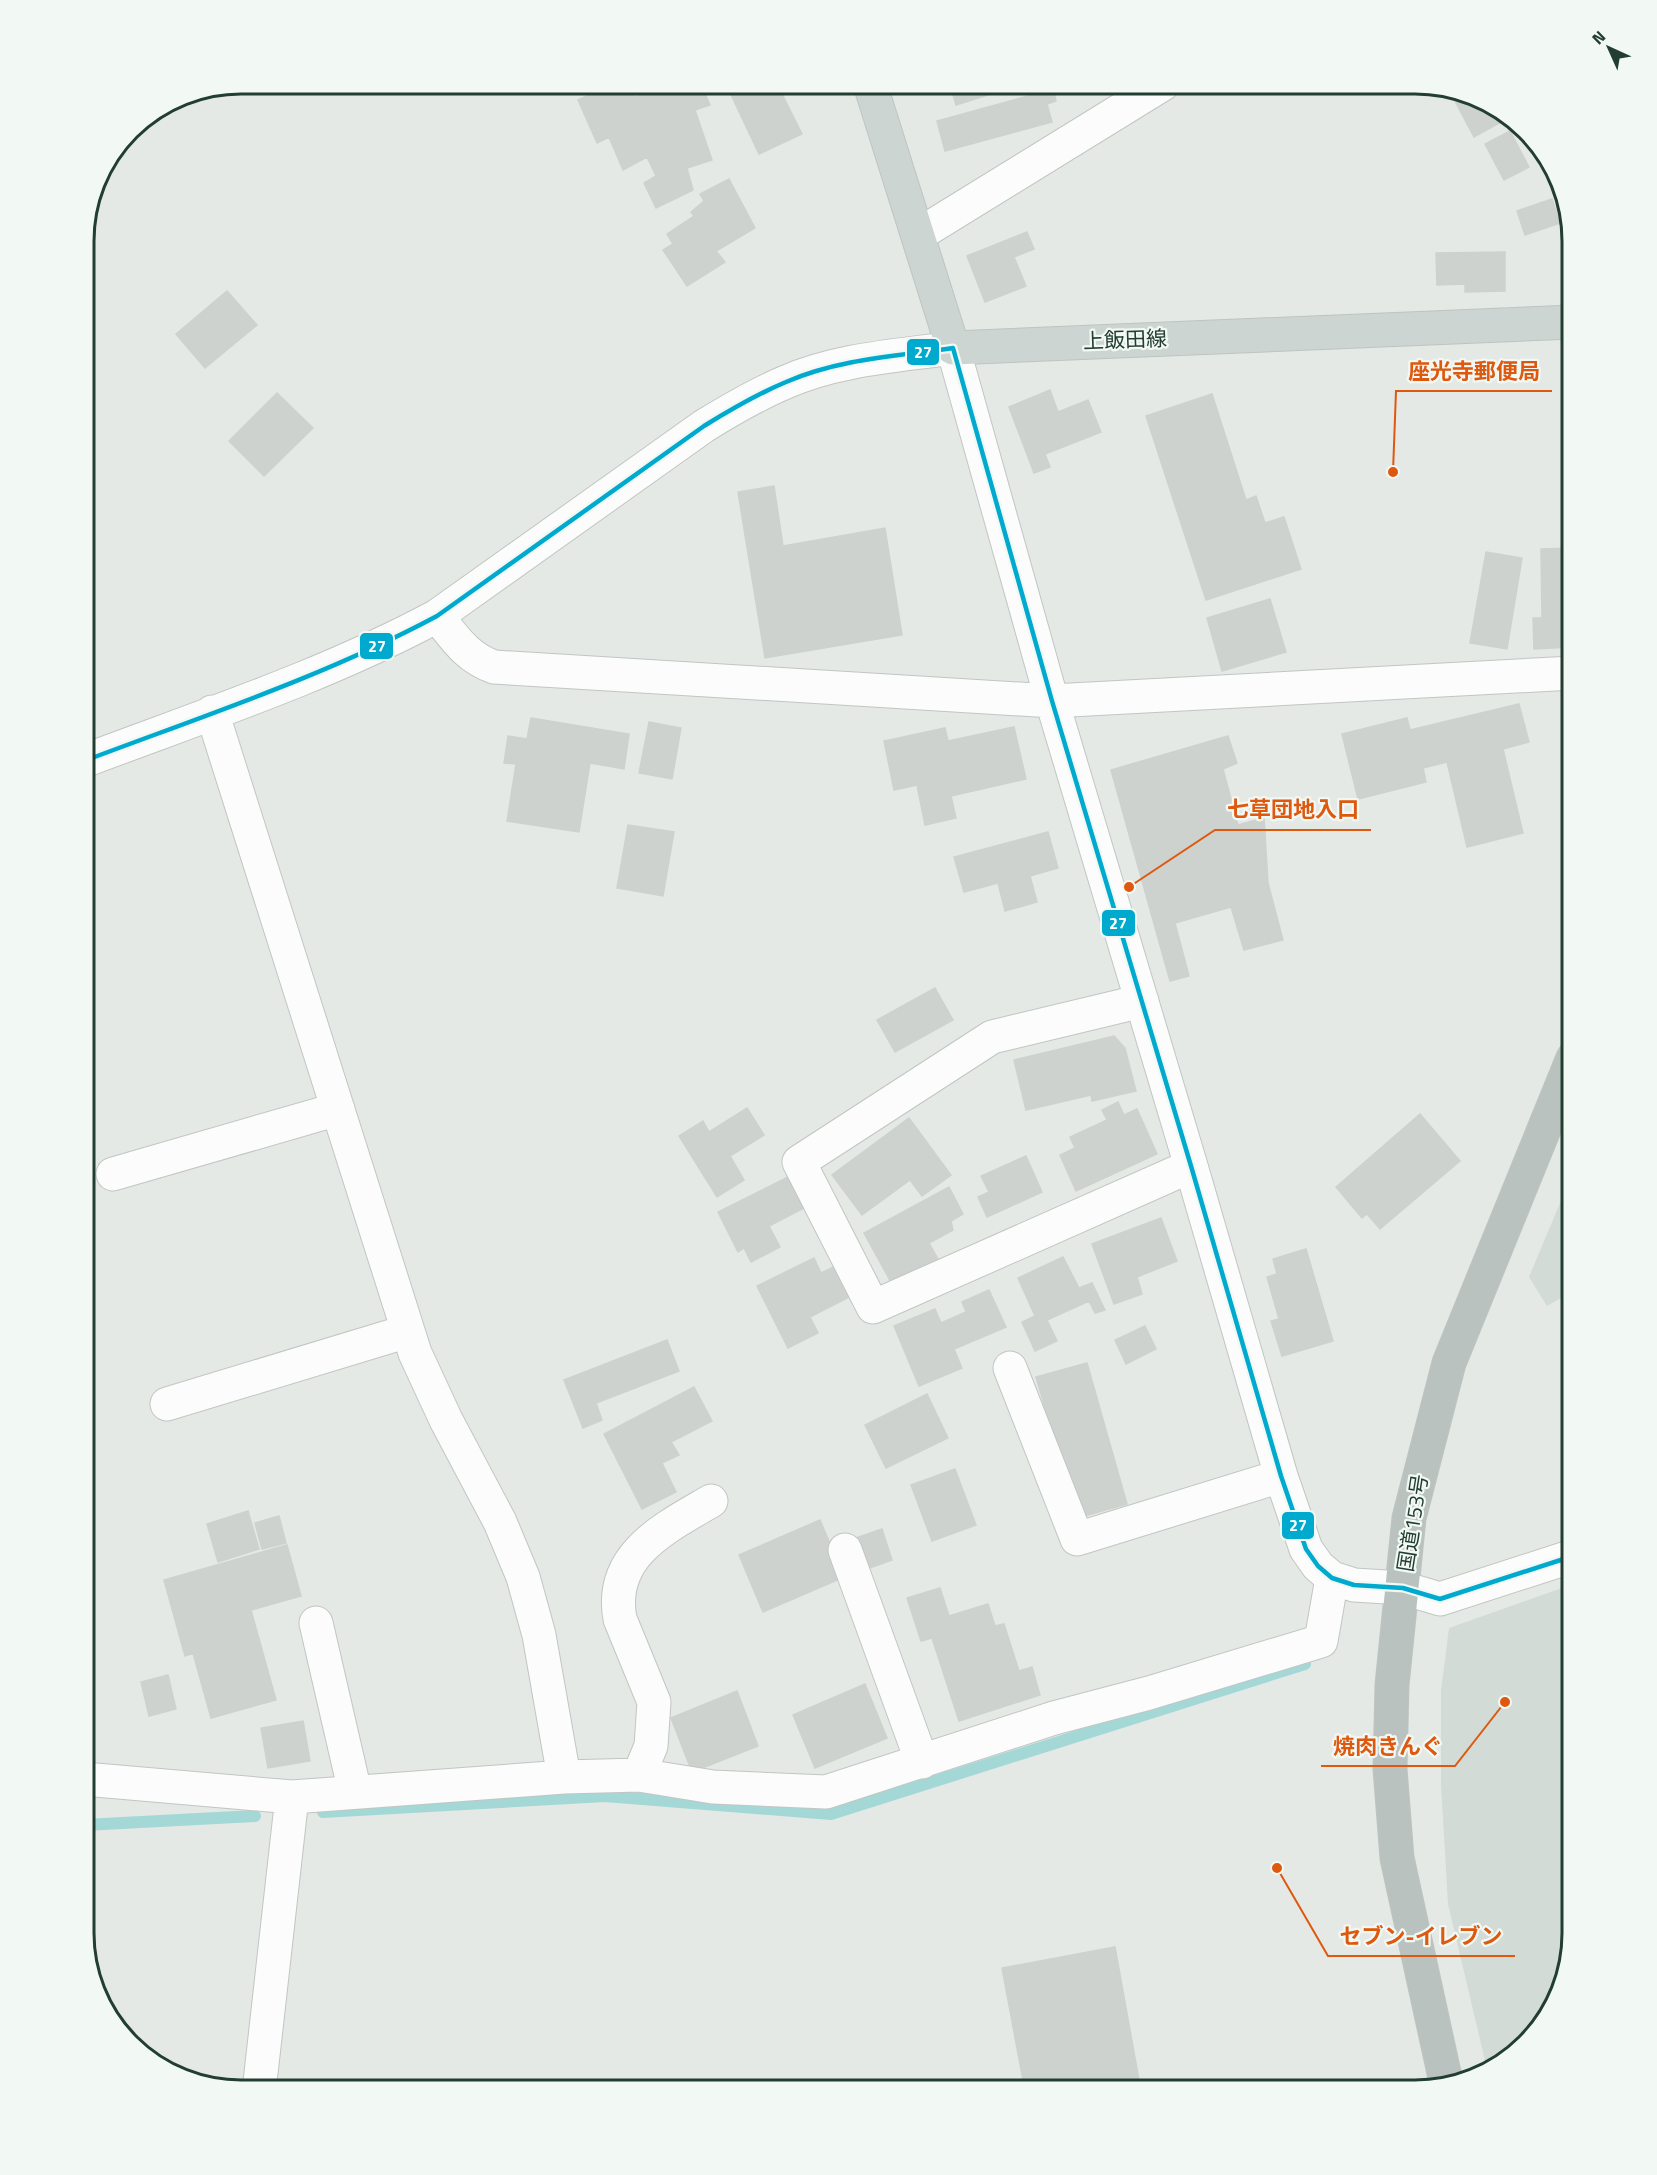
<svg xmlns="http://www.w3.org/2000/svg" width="1657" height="2175" viewBox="0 0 1657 2175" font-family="'Titillium Web','Noto Sans JP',sans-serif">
  <rect width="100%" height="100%" fill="#e4e9e6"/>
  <path fill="#d2dbd5" d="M1573,1172V1291L1547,1306L1529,1277Z
    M1573,1584V1934L1552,2012L1503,2065L1487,2069L1448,1904L1441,1784V1691L1449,1628Z"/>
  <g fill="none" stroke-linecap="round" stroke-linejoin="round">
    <path stroke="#a4d8d7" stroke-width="12" d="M323,1812L605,1796L831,1814L1305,1664
      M84,1825L255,1816"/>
  </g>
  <path fill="#cdd2cf" stroke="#cdd2cf" stroke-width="1.5" d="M606,84H630L634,97L670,84H683L685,87L701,84L710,105L695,110L712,160L687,168L693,190L656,208L644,183L656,176L647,157L623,170L609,137L597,143L578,100L607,87Z
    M726,84H777L802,134L759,154Z
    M950,84H1023L956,105Z
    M1053,89L1056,101L1047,104L1052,122L945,151L937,121Z
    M1464,96L1494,105L1503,121L1474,137L1455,101Z
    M1510,131L1529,167L1504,180L1485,144Z
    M729,179L755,228L716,251L725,262L687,286L663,250L673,244L667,234L694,216L691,212L704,201L700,194Z
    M1552,199L1560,223L1525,235L1517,211Z
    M1027,232L1034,249L1014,257L1026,286L985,302L967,256Z
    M1505,252V291L1465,292V284L1437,285L1436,253Z
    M227,291L257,325L205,368L176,334Z
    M1050,390L1058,412L1088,400L1101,432L1045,454L1050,467L1034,473L1009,407Z
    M277,393L313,428L264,476L229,441Z
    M1212,394L1246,500L1256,496L1265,523L1284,517L1301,569L1206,600L1146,416Z
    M774,486L783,546L885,528L902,635L765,658L738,492Z
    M1573,548L1572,647L1534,649L1533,618H1542L1541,549Z
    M1486,552L1522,558L1507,649L1470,643Z
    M1270,599L1286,652L1222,671L1207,618Z
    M1519,704L1529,742L1503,749L1523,833L1467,847L1447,762L1423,768L1426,782L1358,799L1342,734L1407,718L1410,730Z
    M531,718L629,734L624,769L590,763L579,832L507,821L516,764L504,763L508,736L527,739Z
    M649,722L681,728L672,779L639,773Z
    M1014,727L1026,779L951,796L956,818L925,825L917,785L894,790L884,741L945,728L948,741Z
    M1228,736L1237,763L1223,769L1238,825L1264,818L1268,883L1283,940L1244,950L1231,907L1175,923L1189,976L1170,981L1111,770Z
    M628,825L674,832L663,896L617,888Z
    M1048,832L1058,868L1030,876L1037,902L1005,911L998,883L964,892L954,857Z
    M935,988L953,1020L895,1052L877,1020Z
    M1114,1036L1125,1048L1136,1091L1092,1101L1091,1095L1026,1110L1014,1060Z
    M1118,1102L1124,1115L1137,1109L1157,1154L1076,1191L1060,1155L1075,1148L1070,1137L1107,1120L1102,1110Z
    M747,1108L764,1135L730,1156L744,1180L717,1197L679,1136L703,1121L709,1132Z
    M1420,1114L1460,1161L1380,1229L1367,1214L1362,1218L1336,1187Z
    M909,1118L951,1175L922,1196L910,1180L862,1215L832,1175Z
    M1026,1156L1042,1192L987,1217L978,1197L989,1192L981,1176Z
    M792,1175L808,1206L769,1226L780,1247L751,1262L744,1248L738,1252L718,1212Z
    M949,1187L963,1214L951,1221L953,1230L929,1243L938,1259L892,1284L864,1233Z
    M1161,1218L1177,1261L1137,1277L1142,1294L1114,1304L1092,1244Z
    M1306,1249L1333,1341L1282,1356L1271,1321L1279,1319L1267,1277L1277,1274L1273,1259Z
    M1063,1257L1079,1288L1092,1283L1105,1310L1095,1313L1089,1301L1047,1320L1057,1341L1035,1351L1022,1322L1035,1316L1018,1278Z
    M814,1258L821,1273L840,1264L855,1294L810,1317L818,1333L788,1348L757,1286Z
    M989,1290L1006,1327L954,1349L962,1368L919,1386L894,1326L935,1309L941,1323L966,1312L962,1302Z
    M1145,1326L1156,1349L1126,1364L1115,1340Z
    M667,1340L679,1371L596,1403L602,1420L583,1428L564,1380Z
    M1087,1363L1127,1504L1077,1518L1036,1377Z
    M694,1387L712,1421L671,1442L679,1455L662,1463L676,1492L642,1509L604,1434Z
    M927,1394L948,1438L886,1468L865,1425Z
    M955,1469L976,1525L932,1541L911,1485Z
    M248,1511L259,1549L218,1562L207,1524Z
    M279,1516L286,1543L262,1549L255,1523Z
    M820,1520L844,1577L763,1612L739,1555Z
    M882,1529L892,1560L864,1570L853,1539Z
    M287,1545L301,1596L251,1610L276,1700L211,1718L193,1653L185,1656L164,1580Z
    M940,1588L949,1616L988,1604L995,1626L1004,1624L1019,1671L1032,1667L1040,1695L959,1721L932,1638L921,1641L907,1598Z
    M168,1675L176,1709L149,1716L141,1682Z
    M865,1684L887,1738L815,1768L793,1715Z
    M737,1691L758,1746L692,1772L671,1718Z
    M303,1721L310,1761L268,1768L261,1728Z
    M1115,1947L1141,2091H1025L1002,1968Z"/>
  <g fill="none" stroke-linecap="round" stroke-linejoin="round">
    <defs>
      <path id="minor" d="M918,235L1163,84
        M437,616C455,638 466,657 494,667L1052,701L1573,673
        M212,712L415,1353L446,1420L500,1522L523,1577L539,1635L564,1777
        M84,761C203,716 325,676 437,616L704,426C730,410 757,394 786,382C838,359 897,356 953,348L1052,701L1191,1166L1281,1476L1306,1549L1318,1566L1332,1578L1354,1585L1403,1588L1440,1599L1573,1556
        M1142,1001L992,1037L799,1162L873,1307L1191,1166
        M113,1174L338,1109
        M1010,1368L1077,1539L1281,1476
        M167,1404L408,1331
        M845,1550L922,1762
        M316,1623L355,1792
        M639,1775L651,1746L654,1702L620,1619C608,1555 665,1528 711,1501
        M84,1779L292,1797L564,1777L639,1775L713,1787L826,1792L1054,1718L1149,1693L1321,1641L1332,1578
        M259,2091L292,1797"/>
      <path id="major" d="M870,84L953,348L1573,322"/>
      <path id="highway" d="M1446,2082L1397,1858L1390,1769L1392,1685L1409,1518L1449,1363L1573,1058"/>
    </defs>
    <use href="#minor" stroke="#c1c6c3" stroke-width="35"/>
    <use href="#major" stroke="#bdc5c1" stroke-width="35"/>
    <use href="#highway" stroke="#bdc5c1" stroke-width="35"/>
    <use href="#minor" stroke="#fbfcfb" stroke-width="33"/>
    <use href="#major" stroke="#cdd5d2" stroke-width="33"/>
    <use href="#highway" stroke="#bac2bf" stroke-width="33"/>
    <defs>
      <path id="bus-1" d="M84,761C203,716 325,676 437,616L704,426C730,410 757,394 786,382C838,359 897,356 953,348L1052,701L1191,1166L1281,1476L1306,1549L1318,1566L1332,1578L1354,1585L1403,1588L1440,1599L1573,1556"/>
    </defs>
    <use href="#bus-1" stroke="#f2f8f4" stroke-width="9"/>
    <use href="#bus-1" stroke="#00a9ce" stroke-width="4.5"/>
  </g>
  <g text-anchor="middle" stroke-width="4.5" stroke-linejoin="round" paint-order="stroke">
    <g font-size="21" fill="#223d31" stroke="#f2f8f4">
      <text transform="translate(1125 340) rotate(-2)" y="7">上飯田線</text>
      <text transform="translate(1413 1523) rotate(-81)" y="7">国道153号</text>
    </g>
  </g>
  <path d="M0 0H1657V2175H0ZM241 94H1415A147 147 0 0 1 1562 241V1933A147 147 0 0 1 1415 2080H241A147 147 0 0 1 94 1933V241A147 147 0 0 1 241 94Z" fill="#f2f8f4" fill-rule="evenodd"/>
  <path fill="none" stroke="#223d31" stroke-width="3" d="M241 94H1415A147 147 0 0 1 1562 241V1933A147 147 0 0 1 1415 2080H241A147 147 0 0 1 94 1933V241A147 147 0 0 1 241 94Z"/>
  <path fill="none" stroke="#de580e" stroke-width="2" d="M1393 472L1396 391H1552M1129 887L1215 830H1371M1505 1702L1455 1766H1321M1277 1868L1328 1956H1515"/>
  <g fill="#de580e" stroke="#f2f8f4" stroke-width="2">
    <circle cx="1393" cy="472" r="6"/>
    <circle cx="1129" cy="887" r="6"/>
    <circle cx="1505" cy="1702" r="6"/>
    <circle cx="1277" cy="1868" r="6"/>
  </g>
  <g font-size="22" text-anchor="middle" font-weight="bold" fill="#de580e" stroke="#f2f8f4" stroke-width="4.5" stroke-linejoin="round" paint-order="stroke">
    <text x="1474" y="379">座光寺郵便局</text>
    <text x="1293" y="817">七草団地入口</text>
    <text x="1388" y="1754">焼肉きんぐ</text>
    <text x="1421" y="1944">セブン-イレブン</text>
  </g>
  <g stroke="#f2f8f4" stroke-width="2">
    <rect x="906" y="338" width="34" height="28" rx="6" fill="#00a9ce"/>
    <rect x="359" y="632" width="35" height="28" rx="6" fill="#00a9ce"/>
    <rect x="1101" y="909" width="35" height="28" rx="6" fill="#00a9ce"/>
    <rect x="1281" y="1511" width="34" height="29" rx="6" fill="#00a9ce"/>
  </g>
  <g font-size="16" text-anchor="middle" font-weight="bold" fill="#fff">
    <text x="923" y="358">27</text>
    <text x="377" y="652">27</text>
    <text x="1118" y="929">27</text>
    <text x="1298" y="1531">27</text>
  </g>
  <g transform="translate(1609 48) rotate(315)" stroke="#f2f8f4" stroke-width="4.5" paint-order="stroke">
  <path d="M0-4.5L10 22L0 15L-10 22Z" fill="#223d31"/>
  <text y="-9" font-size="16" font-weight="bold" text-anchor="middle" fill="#223d31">N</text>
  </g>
</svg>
